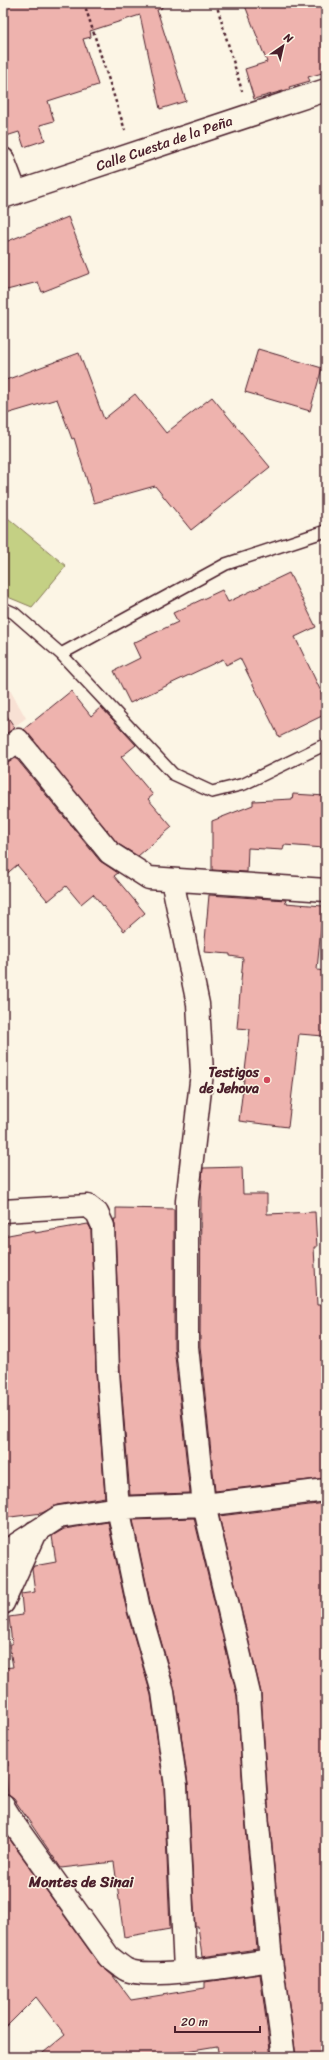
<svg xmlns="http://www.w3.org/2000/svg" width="329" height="2060" viewBox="0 0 329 2060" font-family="Sriracha,sans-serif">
  <rect width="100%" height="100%" fill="#fcf5e5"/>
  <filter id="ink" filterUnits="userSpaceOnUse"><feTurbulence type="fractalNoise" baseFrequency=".025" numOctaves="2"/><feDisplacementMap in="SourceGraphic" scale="8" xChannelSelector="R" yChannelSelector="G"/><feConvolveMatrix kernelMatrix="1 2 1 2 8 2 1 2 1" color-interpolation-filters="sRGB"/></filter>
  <g filter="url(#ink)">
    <path fill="#f8e1d4" d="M3,678L26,718L3,735Z"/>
    <path fill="#c4d084" stroke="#877858" d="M3,514L66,566L32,607L3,595Z"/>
    <path fill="#eeb3ae" stroke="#4a1f2b" d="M3,3H161L162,8L157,10L186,101L160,109L140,15L90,31L91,37L83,39L98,85L48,101L54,121L40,125L45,140L24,147L19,132L3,137Z
      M244,3H326V72L308,77L310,81L289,87L290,89L254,99L245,69L267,62Z
      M68,217L90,273L42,292L38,282L3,291V243Z
      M258,349L322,368L310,411L245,392Z
      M79,353L104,419L135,394L166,433L212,397L270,467L191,530L155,486L94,503L74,438L72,439L57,399L3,415V381Z
      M289,573L316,627L295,637L326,702V714L279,737L240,658L226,665L223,659L130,703L114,671L140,658L133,643L178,622L173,613L222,590L228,602Z
      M71,691L91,716L101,707L136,745L121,757L153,795L148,799L172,827L138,856L118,844L24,729Z
      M3,710L15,728L3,736Z
      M16,758L100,861L118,873L114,876L145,913L124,931L93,894L81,904L66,886L48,901L17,865L3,877V764Z
      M293,794L326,796L324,848L284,845L283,850L248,848L247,872L212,870V821L253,805V801L292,799Z
      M209,895L286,900L285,903L323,906L317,970L326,971L324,1036L299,1034L288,1127L239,1121L250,1029L237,1028L243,958L230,956V954L204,952Z
      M242,1167L243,1194H267V1214L315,1212L317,1247H314L317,1305H324L326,1332V1478L215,1491L200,1346L201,1190L203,1168Z
      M116,1208L174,1209V1347L190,1493L130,1495L120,1371L115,1226L114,1219H116Z
      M88,1224L91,1229L96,1373L105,1497L57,1505L42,1513L3,1518V1236L35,1230V1233Z
      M326,1503V1701H321L326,1741V2057H296L283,1959L268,1804L261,1693L219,1516Z
      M194,1518L237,1696L244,1806L257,1949L202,1957L198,1926H195L188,1784L175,1690L151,1606L133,1520Z
      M108,1522L127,1612L151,1695L164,1787L170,1929L124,1937L114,1862L61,1868L14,1799L8,1795L5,1767L8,1766L3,1706V1668L13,1667L9,1644H12L9,1617L23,1615L21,1594L35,1592L32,1569L34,1566L56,1562L52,1536L64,1529Z
      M3,1830L99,1964L113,1976L131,2000L205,1988V1982L260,1974L271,2057H219L217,2046L150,2057H38L65,2035L36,1997L3,2030Z"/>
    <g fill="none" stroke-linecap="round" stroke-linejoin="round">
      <defs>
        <path id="service" d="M3,608L14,613L61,654L173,774L212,792L244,784L326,744
          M61,654L226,564L326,531"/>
        <path id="minor" d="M3,159L16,193
          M3,197L326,90
          M3,752L18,740L110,853L149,878L326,890
          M172,880L198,1004L202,1073L187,1201V1347L204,1505L249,1694L256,1805L271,1960L284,2057
          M3,1211L88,1206L97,1213L103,1226L108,1372L118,1508L139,1609L163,1692L176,1786L185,1970
          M3,1553L59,1517L118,1508L204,1505L326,1490
          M3,1603L35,1532
          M3,1806L16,1827L109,1957C115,1961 121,1967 127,1970C149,1980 243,1964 271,1960"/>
      </defs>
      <use href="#service" stroke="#4a1f2b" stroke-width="14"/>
      <use href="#minor" stroke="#4a1f2b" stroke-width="25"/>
      <path stroke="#4a1f2b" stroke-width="2.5" stroke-dasharray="3 3" stroke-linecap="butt" d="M84,3L125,130
        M216,3L242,91"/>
      <use href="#service" stroke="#fcf5e5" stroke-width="11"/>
      <use href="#minor" stroke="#fcf5e5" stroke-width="22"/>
    </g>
  </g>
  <circle fill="#d1495b" stroke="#fcf5e5" stroke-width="1.5" cx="267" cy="1080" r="4"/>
  <g text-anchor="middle" stroke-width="3" stroke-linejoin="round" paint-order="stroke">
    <g font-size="14" fill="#4a1f2b" stroke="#fcf5e5">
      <text transform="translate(164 143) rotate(-19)" y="5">Calle Cuesta de la Peña</text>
    </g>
    <g font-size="14" font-weight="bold" fill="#4a1f2b" stroke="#fcf5e5" text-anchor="end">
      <text x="259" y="1077">Testigos<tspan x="259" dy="16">de Jehova</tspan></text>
    </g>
    <g font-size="15" font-weight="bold" fill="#4a1f2b" stroke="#fcf5e5">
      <text x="81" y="1887">Montes de Sinai</text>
    </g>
  </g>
  <rect width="329" height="2060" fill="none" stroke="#fcf5e5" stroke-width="16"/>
  <rect x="8" y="8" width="313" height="2044" fill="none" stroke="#4a1f2b" stroke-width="1.5" filter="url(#ink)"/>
  <g transform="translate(283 46) rotate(34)" stroke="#fcf5e5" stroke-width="3" paint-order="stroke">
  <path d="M0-3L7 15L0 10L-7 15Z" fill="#4a1f2b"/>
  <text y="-6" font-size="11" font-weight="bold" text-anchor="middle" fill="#4a1f2b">N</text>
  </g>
  <path d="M175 2026v6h85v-6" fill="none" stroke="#4a1f2b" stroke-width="2"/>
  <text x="181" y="2026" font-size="12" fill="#4a1f2b" stroke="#fcf5e5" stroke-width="3" paint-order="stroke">20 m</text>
</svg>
